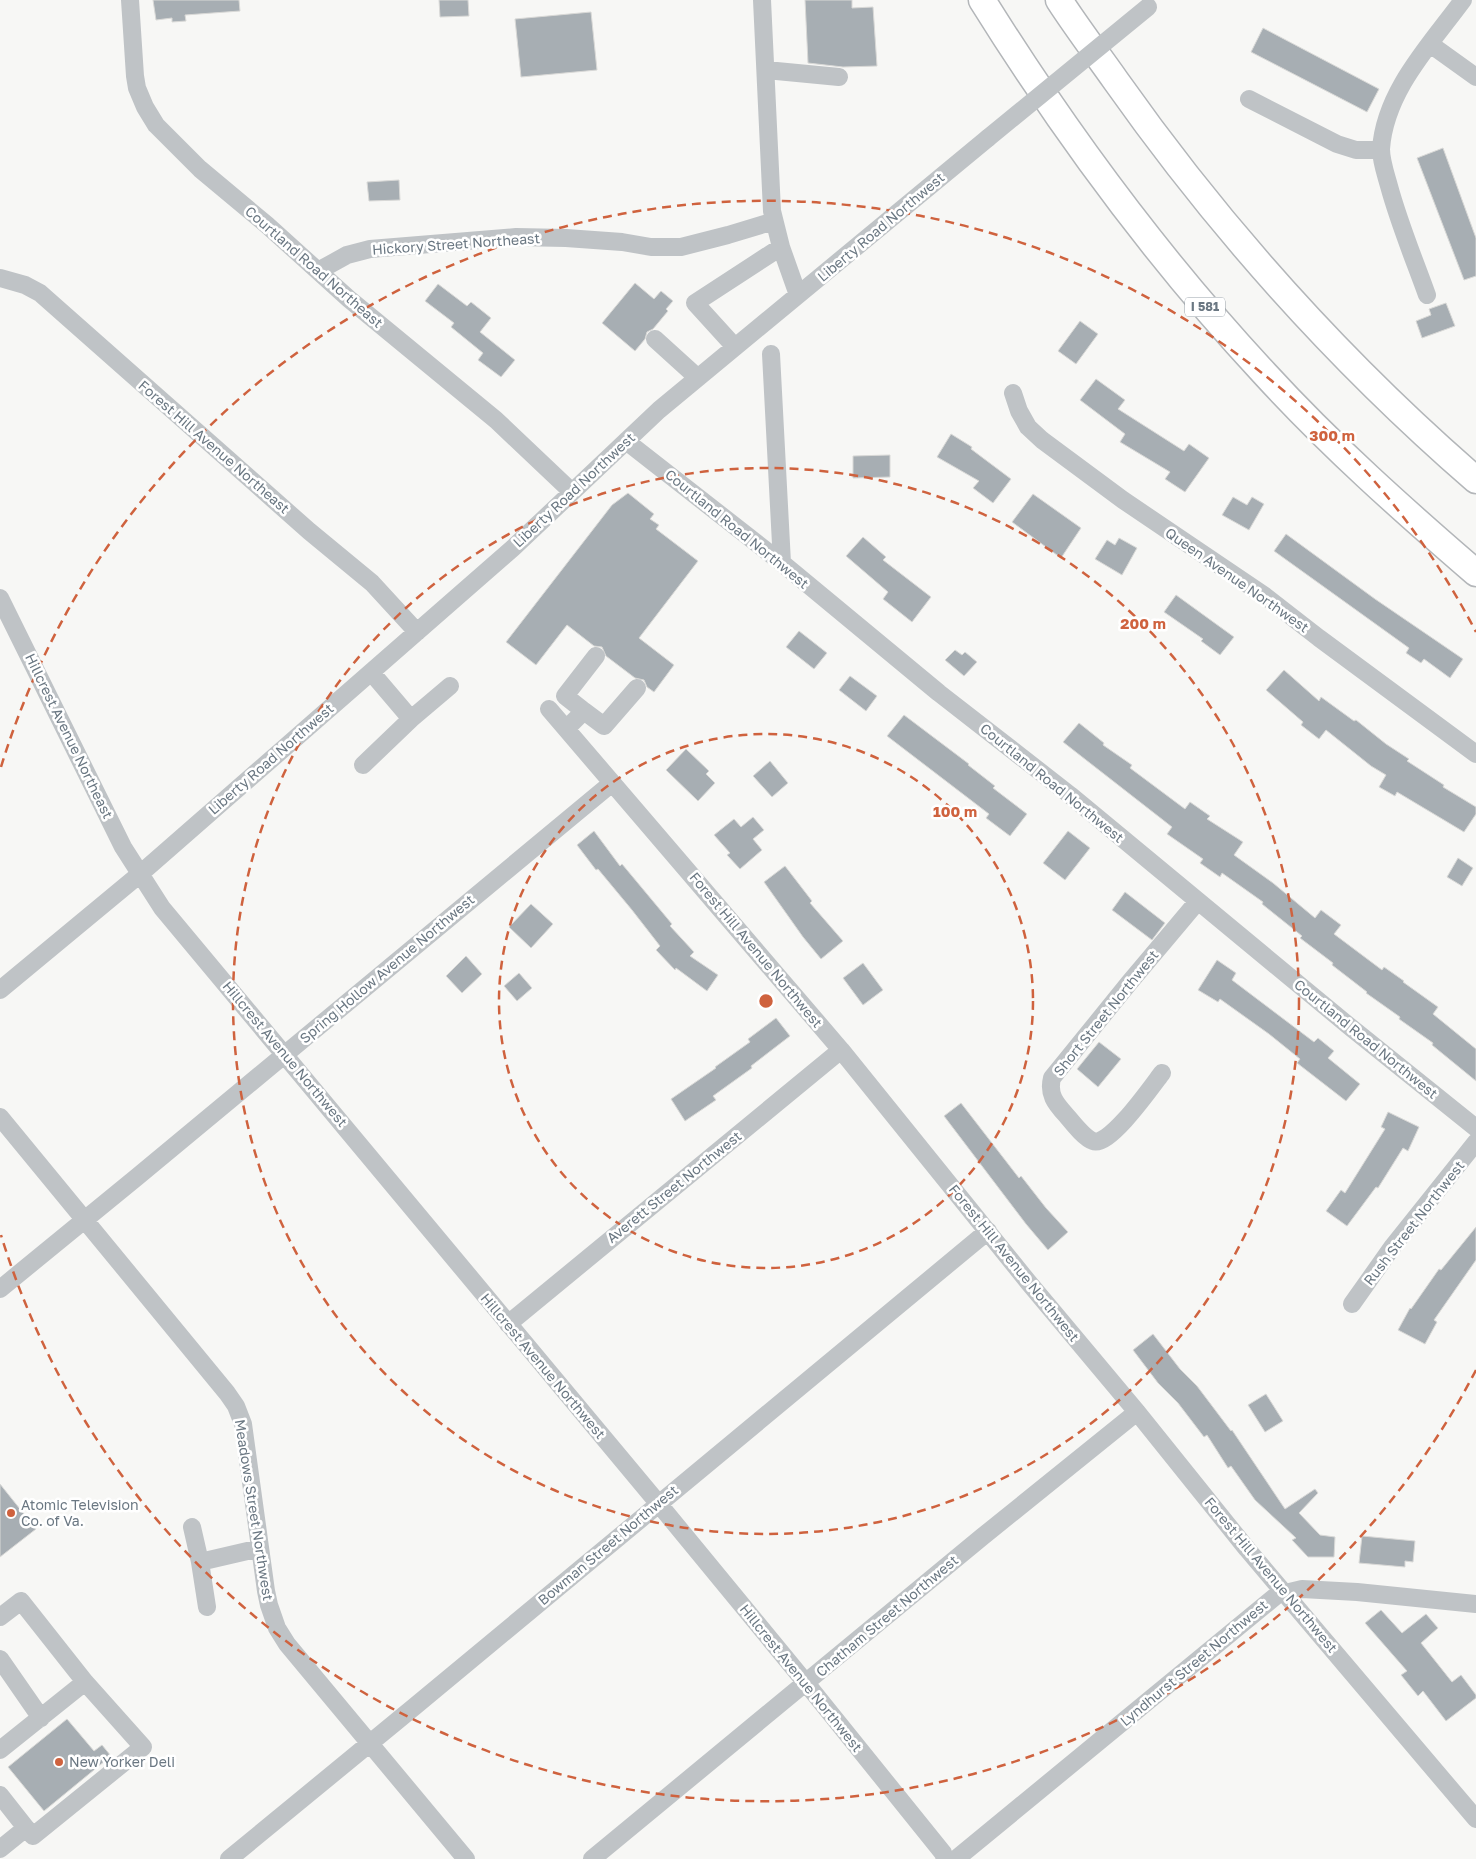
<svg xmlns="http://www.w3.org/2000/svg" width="1476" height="1859" viewBox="0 0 1476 1859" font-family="'Golos Text',sans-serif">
  <rect width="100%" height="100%" fill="#f7f7f5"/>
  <path fill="#a7aeb3" stroke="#d9d9d7" d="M153,0H239L240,11L185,15L186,21L172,22V18L156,20Z
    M439,0H468L469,16L440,17Z
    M805,0H852V8L873,7L877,66L843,67L808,63Z
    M591,12L597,70L521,77L515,19Z
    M1263,28L1379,89L1367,112L1251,52Z
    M1443,148L1476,238V276L1464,280L1417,158Z
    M399,180L400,200L369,201L367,182Z
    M635,283L654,299L661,291L673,301L666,309L668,311L653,329L647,332L645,339L635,351L602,323Z
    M438,284L467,306L471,302L491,318L480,332L515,360L501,377L478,360L483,353L451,327L454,323L425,301Z
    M1446,303L1455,326L1422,338L1416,321L1431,315L1429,309Z
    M1080,321L1098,334L1076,364L1058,351Z
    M1096,379L1125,400L1118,409L1184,451L1189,444L1209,458L1185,492L1165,479L1170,472L1120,442L1125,434L1080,400Z
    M951,434L972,447L971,449L1011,479L993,503L973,488L979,481L937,457Z
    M890,455V477L853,478V456Z
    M628,493L654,514L650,519L659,525L656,529L698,561L639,638L674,665L654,692L647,687L644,680L635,678L606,656L602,647L594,646L567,625L536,665L506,642L612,505Z
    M1033,494L1081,528L1061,558L1012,522Z
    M1233,497L1247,505L1252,497L1264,504L1249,530L1222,515Z
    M1286,534L1375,599L1463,659L1450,678L1424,659L1421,663L1406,653L1409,648L1274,551Z
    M863,537L886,557L883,560L931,597L912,622L883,599L888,592L846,556Z
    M1119,538L1137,548L1122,575L1095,559L1107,540L1115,545Z
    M1176,595L1234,637L1220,655L1201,641L1203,639L1164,612Z
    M799,631L827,653L814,669L786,647Z
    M955,650L962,655L965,652L977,662L964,676L945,660Z
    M1284,670L1319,701L1321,697L1354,721L1356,720L1386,744L1409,759L1407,761L1444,785L1443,787L1476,807V814L1464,832L1397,792L1395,796L1379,787L1386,775L1371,766L1326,730L1319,739L1301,725L1303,722L1266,690Z
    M850,676L877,696L866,711L839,690Z
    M904,715L969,764L968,765L995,786L993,788L1027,814L1010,836L986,818L989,814L887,736Z
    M1079,723L1104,743L1103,745L1132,765L1130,768L1185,809L1190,802L1210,816L1207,819L1243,842L1234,855L1273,883L1315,918L1321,910L1341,925L1334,934L1382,970L1384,967L1404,981L1403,982L1438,1007L1433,1014L1476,1049V1081L1432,1045L1433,1043L1399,1019L1400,1017L1366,993L1367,992L1332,965L1333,963L1300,938L1302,936L1262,904L1263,902L1222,873L1220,877L1200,863L1203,859L1167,834L1172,827L1063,742Z
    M686,749L709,771L706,774L715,783L698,801L666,770Z
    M770,761L788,783L772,797L753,776Z
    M753,817L764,830L753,839L762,850L740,869L727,855L730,853L714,835L734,819L741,827Z
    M594,831L620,866L622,864L672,924L670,926L694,952L690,956L718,975L707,991L676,968L675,970L656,950L660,946L632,910L598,869L596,870L577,845Z
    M1068,831L1090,848L1065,880L1043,863Z
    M1458,858L1473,868L1462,886L1447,877Z
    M785,866L812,901L810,903L843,941L821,959L803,937L764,882Z
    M1125,892L1165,923L1152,940L1112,910Z
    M531,904L553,924L531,948L509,927Z
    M466,956L482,974L462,993L446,976Z
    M1217,960L1236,973L1232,980L1314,1042L1318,1038L1334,1051L1328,1058L1360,1084L1346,1101L1297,1063L1300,1059L1269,1034L1220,999L1218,1002L1198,990Z
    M863,963L883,990L863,1005L843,978Z
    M519,973L532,988L517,1001L504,986Z
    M776,1018L790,1036L751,1066L752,1068L713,1096L716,1100L685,1121L671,1099L716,1068L715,1067L750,1042L748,1039Z
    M1099,1042L1121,1059L1098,1087L1077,1069Z
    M961,1103L1019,1178L1021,1176L1046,1208L1068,1232L1048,1250L1026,1224L944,1116Z
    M1388,1112L1419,1127L1408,1151L1403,1148L1378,1188L1376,1187L1347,1226L1326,1211L1341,1190L1345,1193L1385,1129L1381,1127Z
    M1476,1227V1260L1434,1320L1437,1322L1425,1344L1398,1330L1410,1308L1411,1309L1439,1269L1441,1270Z
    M1153,1334L1180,1369L1197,1386L1231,1431L1232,1430L1285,1509L1315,1489L1318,1493L1299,1513L1320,1535L1335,1537L1334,1557H1308L1292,1540L1296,1538L1255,1500L1231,1466L1228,1468L1207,1435L1204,1437L1178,1403L1158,1383L1133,1350Z
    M1266,1394L1283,1421L1265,1432L1248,1405Z
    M0,1484L36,1529L0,1557Z
    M1362,1536L1415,1541L1413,1562L1405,1561V1567L1359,1563Z
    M1381,1610L1402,1633L1426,1614L1438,1628L1421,1643L1452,1682L1461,1675L1476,1695V1698L1446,1721L1423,1691L1418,1696L1401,1675L1407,1671L1365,1623Z
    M67,1719L94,1751L102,1745L111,1756L44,1811L8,1767Z"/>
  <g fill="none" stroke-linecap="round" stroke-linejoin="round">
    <defs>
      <path id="highway" d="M982,0C1065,133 1158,259 1265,374C1331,446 1403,510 1476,573
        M1059,0C1077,28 1097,54 1116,81C1219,227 1340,362 1476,480"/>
    </defs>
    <use href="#highway" stroke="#b3b6b9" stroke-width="29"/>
    <path stroke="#bfc3c6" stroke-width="18" d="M130,0L135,76L137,88L145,107L156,125L200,169L267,225L349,299L496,420L572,492
      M762,0L772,211L781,247L798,295
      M1430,44L1476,77
      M766,70L839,77
      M1249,99L1337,144L1356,150H1381
      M318,271L347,255L370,249L516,237L566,238L622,242L651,247H681L728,235L774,221
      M0,278L25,285L40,293L309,531L372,583L417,632
      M1427,295C1414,259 1399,223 1389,186C1386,175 1381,161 1381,149C1385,91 1430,45 1463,0
      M655,339L698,378
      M735,347L695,303L781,247
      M771,354L782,563
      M1013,393L1019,411L1028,427L1042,440L1123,500L1265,596L1319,638L1476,754
      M626,441L782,563L939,693L1070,795L1349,1026L1476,1128
      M0,598L123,847L162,908L658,1503L806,1683L943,1853L945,1859
      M549,709L841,1050L1029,1283L1137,1412L1247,1549L1476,1819
      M584,711L565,696L596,656
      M411,719L450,686
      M566,729L584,711L604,726L637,688
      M363,765L411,719L371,672
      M0,990L140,874L513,548L659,410L988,138
      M1162,1073C1152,1086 1109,1148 1093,1141C1084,1138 1072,1122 1066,1115C1055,1103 1048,1094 1052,1078L1129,983L1198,901
      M0,1117L227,1393L236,1406L243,1424L266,1591L269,1605L277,1628L287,1644L466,1859
      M0,1289L137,1177L612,783
      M1352,1304L1393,1246L1476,1142
      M508,1324L841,1050
      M192,1527L200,1562L260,1548
      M200,1562L207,1607
      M0,1617L21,1601L85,1682
      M0,1659L41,1718
      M0,1750L85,1682L143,1747L33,1836L26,1828
      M0,1795L26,1828L0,1849
      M229,1859L414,1707L988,1231
      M592,1859L982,1537L1137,1412
      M956,1859L1277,1595L1302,1589L1357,1592L1476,1604"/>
    <use href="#highway" stroke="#fff" stroke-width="26"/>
    <path stroke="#bfc3c6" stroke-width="18" d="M988,138L1148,7"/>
  </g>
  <g fill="none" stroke="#cf623e" stroke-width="2.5" stroke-dasharray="9 6">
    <circle cx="766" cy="1001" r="267"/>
    <circle cx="766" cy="1001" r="533"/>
    <path d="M1476 1370A800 800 0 0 1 1 1235M1 767A800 800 0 0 1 1476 632"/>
  </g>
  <g fill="#cf623e" stroke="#fff" stroke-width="2">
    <circle cx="11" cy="1513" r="5"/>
    <circle cx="59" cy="1762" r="5"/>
  </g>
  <g text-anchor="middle" stroke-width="5" stroke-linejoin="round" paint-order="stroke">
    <rect fill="#fff" stroke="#97a0a8" stroke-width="1" x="1185" y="297.5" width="40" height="19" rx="4"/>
    <g font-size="12" font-weight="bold" fill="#6a7782">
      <text x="1205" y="311">I 581</text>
    </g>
    <g font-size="14" fill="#6a7782" stroke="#fff">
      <text transform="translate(881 227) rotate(-40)" y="5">Liberty Road Northwest</text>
      <text transform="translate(456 244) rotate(-4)" y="5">Hickory Street Northeast</text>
      <text transform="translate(314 267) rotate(41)" y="5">Courtland Road Northeast</text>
      <text transform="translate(214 447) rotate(41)" y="5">Forest Hill Avenue Northeast</text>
      <text transform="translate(574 490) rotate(-43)" y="5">Liberty Road Northwest</text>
      <text transform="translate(737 529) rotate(39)" y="5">Courtland Road Northwest</text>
      <text transform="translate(1237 580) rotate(35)" y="5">Queen Avenue Northwest</text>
      <text transform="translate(69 736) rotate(64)" y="5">Hillcrest Avenue Northeast</text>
      <text transform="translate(271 759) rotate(-41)" y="5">Liberty Road Northwest</text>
      <text transform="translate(1052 783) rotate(39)" y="5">Courtland Road Northwest</text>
      <text transform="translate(756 950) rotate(50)" y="5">Forest Hill Avenue Northwest</text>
      <text transform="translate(387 969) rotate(-40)" y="5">Spring Hollow Avenue Northwest</text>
      <text transform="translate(1106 1013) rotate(-51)" y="5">Short Street Northwest</text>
      <text transform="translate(1366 1039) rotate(39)" y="5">Courtland Road Northwest</text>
      <text transform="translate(285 1054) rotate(50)" y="5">Hillcrest Avenue Northwest</text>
      <text transform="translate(674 1187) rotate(-39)" y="5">Averett Street Northwest</text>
      <text transform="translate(1414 1223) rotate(-52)" y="5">Rush Street Northwest</text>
      <text transform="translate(1014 1263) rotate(51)" y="5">Forest Hill Avenue Northwest</text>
      <text transform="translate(543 1366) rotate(50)" y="5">Hillcrest Avenue Northwest</text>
      <text transform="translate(254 1510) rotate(81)" y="5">Meadows Street Northwest</text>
      <text transform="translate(608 1545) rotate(-40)" y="5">Bowman Street Northwest</text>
      <text transform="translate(1271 1575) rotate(50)" y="5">Forest Hill Avenue Northwest</text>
      <text transform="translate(887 1616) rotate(-40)" y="5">Chatham Street Northwest</text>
      <text transform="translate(1194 1663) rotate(-40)" y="5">Lyndhurst Street Northwest</text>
      <text transform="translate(801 1678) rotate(51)" y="5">Hillcrest Avenue Northwest</text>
    </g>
    <g font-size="14" fill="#6a7782" stroke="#fff" text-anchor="start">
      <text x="21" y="1510">Atomic Television<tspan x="21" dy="16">Co. of Va.</tspan></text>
      <text x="69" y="1767">New Yorker Deli</text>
    </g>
  </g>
  <circle cx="766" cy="1001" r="8" fill="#cf623e" stroke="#fff" stroke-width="2.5"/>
  <g font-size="15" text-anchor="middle" font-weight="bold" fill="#cf623e" stroke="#fff" stroke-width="5" stroke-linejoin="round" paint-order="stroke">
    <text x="1332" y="441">300 m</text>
    <text x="1143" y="629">200 m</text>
    <text x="955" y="817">100 m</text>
  </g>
</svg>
